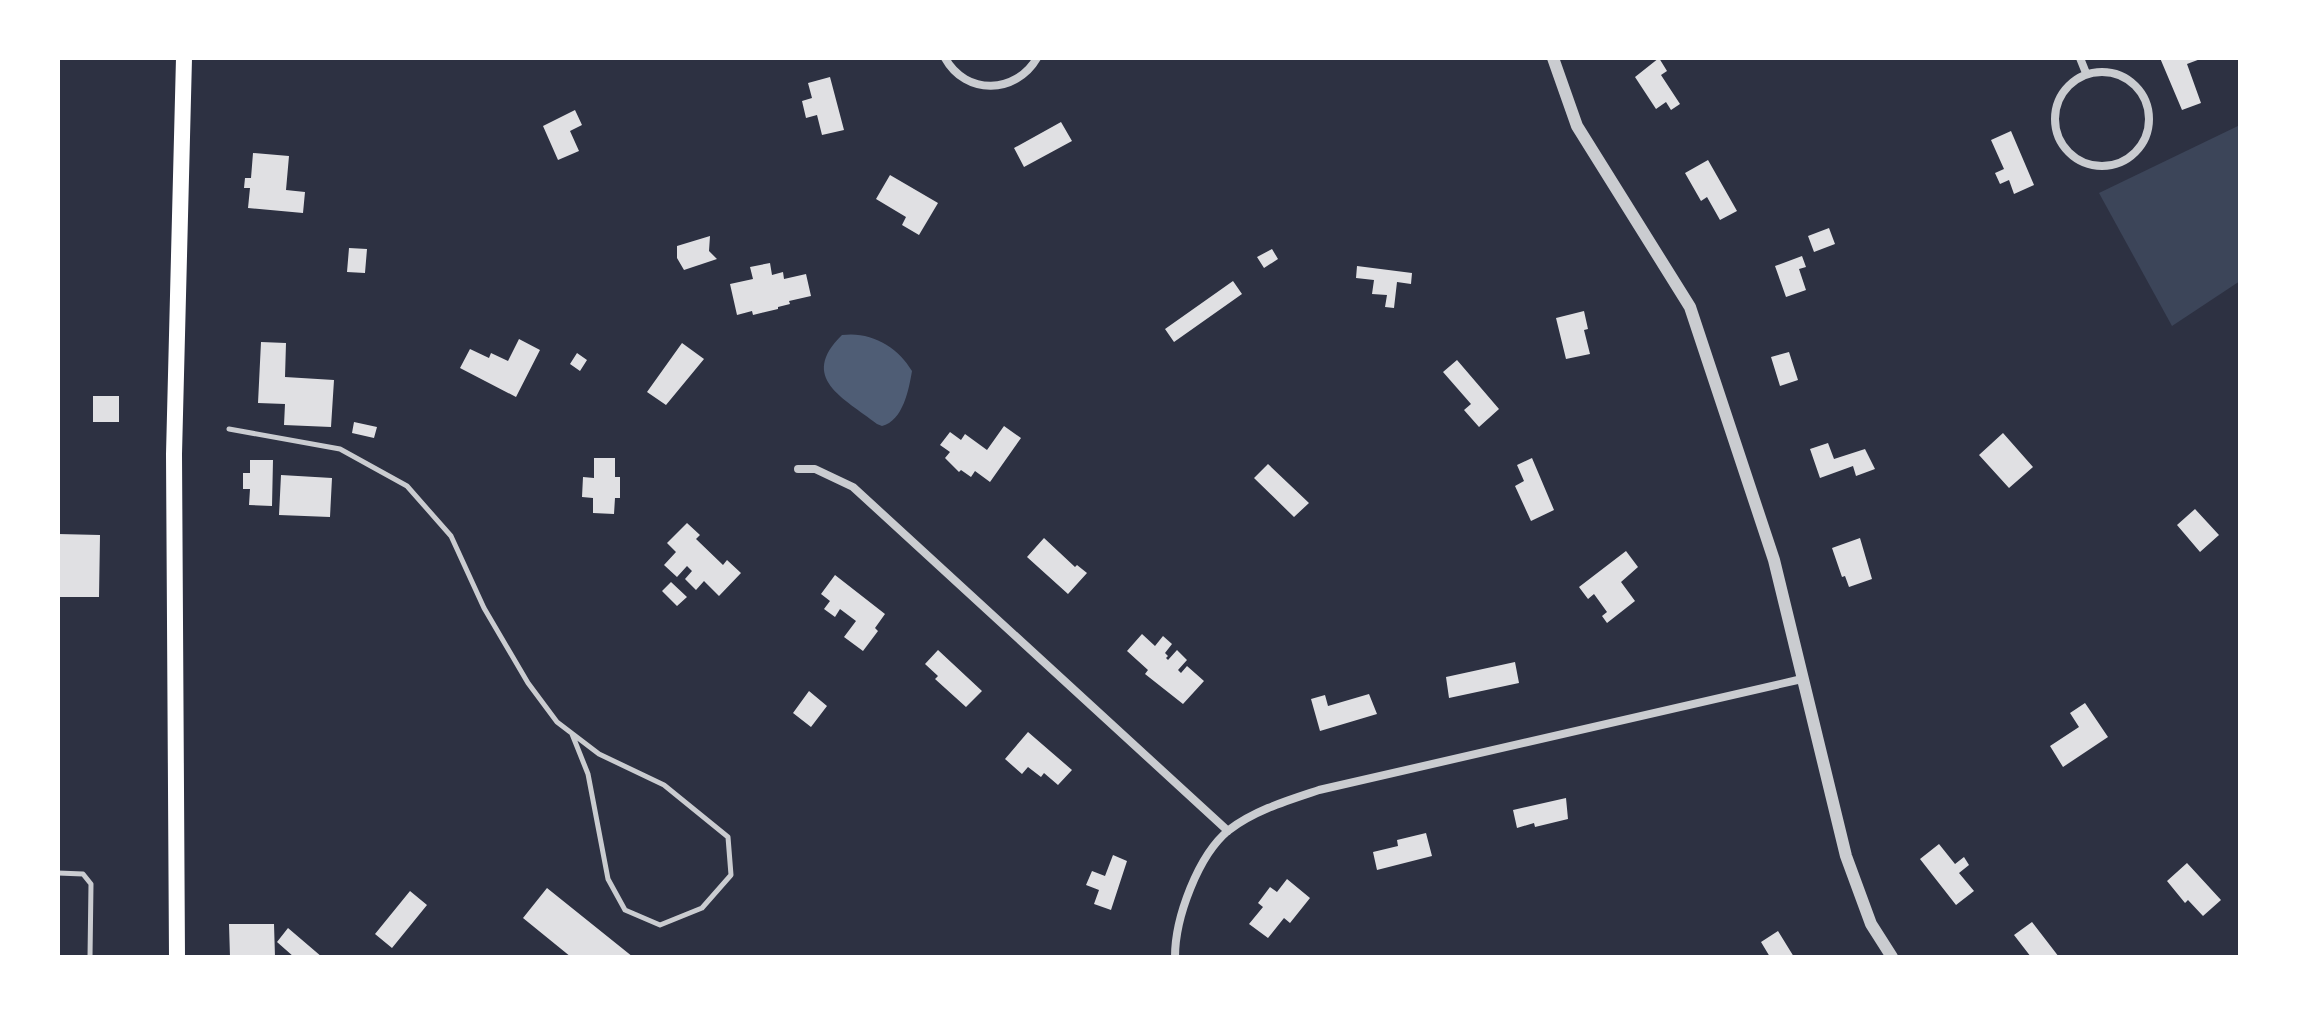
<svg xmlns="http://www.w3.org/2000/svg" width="2298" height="1015" viewBox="0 0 2298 1015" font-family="Bitter,serif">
  <rect width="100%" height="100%" fill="#2d3142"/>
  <path fill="#3c4559" d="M2240,125V281L2172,326L2099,193Z"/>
  <path fill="#4f5d75" d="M842,335C871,331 898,347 912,371C909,389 903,421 882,426L877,424C844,398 798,378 842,335Z"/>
  <path fill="#e0e0e3" d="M1659,58L1667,71L1661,75L1680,104L1671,110L1666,102L1656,109L1635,77Z
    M2160,58H2203L2187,64L2201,103L2182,110Z
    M830,77L844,130L822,135L817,115L806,118L802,101L812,98L808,83Z
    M575,110L582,125L570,131L579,151L558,160L543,126Z
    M1061,122L1072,141L1024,167L1014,148Z
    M2011,131L2034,185L2014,194L2009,180L2000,184L1995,173L2004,169L1991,140Z
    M253,153L289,156L286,190L305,192L303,213L248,208L250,188H244L245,178H251Z
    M1708,160L1737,211L1720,220L1707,197L1701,201L1685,173Z
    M890,175L938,203L919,235L902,225L906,217L876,199Z
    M1829,228L1835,244L1814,252L1808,236Z
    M710,236L709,251L717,259L684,270L677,258V246Z
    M349,248L367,249L365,273L347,272Z
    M1272,249L1278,259L1264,268L1257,257Z
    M1802,256L1806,267L1799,269L1806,290L1786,297L1775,266Z
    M770,263L772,275L783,272L784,279L806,274L811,296L789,301L790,304L778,307V309L753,315L752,311L737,315L730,284L753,279L750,267Z
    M1357,266L1412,273L1411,284L1397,282L1394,308L1385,307L1387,295L1372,294L1374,280L1356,278Z
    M1233,281L1242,294L1174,342L1165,329Z
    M1584,311L1588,329L1584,330L1590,354L1566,359L1556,318Z
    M519,339L540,350L516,397L460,368L470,349L489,358L491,353L508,361Z
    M261,342L286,343L285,377L334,380L331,427L284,425L285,404L258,403Z
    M682,343L704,359L666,405L647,392Z
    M1789,352L1798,380L1780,386L1771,357Z
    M577,353L587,360L580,371L570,364Z
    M1457,360L1499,409L1479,427L1464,410L1471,404L1443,372Z
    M93,396H119V422H93Z
    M354,422L377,427L374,438L352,433Z
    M1004,426L1021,438L990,482L975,471L971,477L961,470L959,472L945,458L950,452L940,445L950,432L961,440L965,434L987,450Z
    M2003,433L2033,467L2009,488L1979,455Z
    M1828,443L1834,459L1865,449L1875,469L1856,476L1853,466L1820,478L1810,449Z
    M594,458H615V477H620V498H615L614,514L593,513V498L582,497L583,477L594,478Z
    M1532,458L1554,510L1531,521L1515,486L1524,481L1517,465Z
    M250,460H273L272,506L249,505L250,489H243V473H250Z
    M1268,464L1309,503L1294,517L1254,478Z
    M281,475L332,478L330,517L279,515Z
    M2195,509L2219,535L2200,552L2177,525Z
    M687,523L700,535L696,539L723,565L727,560L741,573L719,596L704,581L696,590L685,579L692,571L687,566L677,577L664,565L676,552L667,543Z
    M58,534L100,535L99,597H58Z
    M1044,538L1075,567L1077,565L1087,573L1068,594L1027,557Z
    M1860,538L1872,579L1849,587L1845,576L1842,577L1832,548Z
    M1626,551L1638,567L1621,582L1635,601L1607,623L1602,616L1607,612L1594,594L1588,599L1579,587Z
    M835,575L885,614L875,628L878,631L863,651L844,637L856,621L840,609L835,617L824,609L830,601L821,594Z
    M671,582L687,597L677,606L662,591Z
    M1142,634L1155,646L1163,636L1172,644L1165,653L1168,656L1166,658L1168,660L1177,650L1187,660L1178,670L1181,673L1187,666L1204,681L1183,704L1145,674L1148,670L1127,651Z
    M938,650L982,691L966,707L935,679L938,676L925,664Z
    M1515,662L1519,683L1449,698L1446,677Z
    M809,691L827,706L811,727L793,713Z
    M1369,694L1377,714L1320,731L1311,699L1325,695L1328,706Z
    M2085,703L2108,737L2063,767L2050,746L2079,727L2070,713Z
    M1028,732L1072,770L1058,785L1044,773L1041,777L1028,767L1022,774L1005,759Z
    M1566,798L1568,819L1535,827L1534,823L1517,828L1513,810Z
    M1426,833L1432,856L1377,870L1373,852L1398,846L1397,840Z
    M1939,844L1955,864L1964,857L1969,865L1959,873L1974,891L1956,905L1920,859Z
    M1113,855L1127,861L1111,910L1094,904L1099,890L1086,885L1092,871L1105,876Z
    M2187,863L2221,900L2203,916L2188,900L2185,903L2167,881Z
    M1287,879L1310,898L1290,923L1284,918L1268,938L1249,924L1263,907L1258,903L1270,887L1277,892Z
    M547,888L633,957H571L523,918Z
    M410,891L427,905L392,948L375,934Z
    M2032,922L2059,957H2031L2014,935Z
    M229,924H274L275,957H230Z
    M288,928L322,957H294L277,942Z
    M1778,931L1794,957H1770L1761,942Z"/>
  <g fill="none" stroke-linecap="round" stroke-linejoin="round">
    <path stroke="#caccd0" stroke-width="5" d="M229,429L340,449L407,486L451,536L484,608L528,683L557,722L599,754L664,785L728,837L731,875L702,908L660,925L625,910L608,879L588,774L572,734
      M58,873L83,874L91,884L90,957"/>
    <path stroke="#caccd0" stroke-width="8" d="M945,58C966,96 1016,94 1037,58
      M2080,58L2086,73
      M2055 119a47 47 0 1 1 94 0a47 47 0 1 1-94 0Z
      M798,469H815L853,487L1228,831
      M1175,957C1175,918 1198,855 1229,830C1255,810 1289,800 1319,790L1802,679"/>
    <path stroke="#caccd0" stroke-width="12" d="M1553,58L1577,126L1690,307L1774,560L1846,856L1871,924L1892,957"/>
    <path stroke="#fff" stroke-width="16" d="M177,957L174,454L184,58"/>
  </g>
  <rect width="2298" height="1015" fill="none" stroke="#ffffff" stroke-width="120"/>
</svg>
